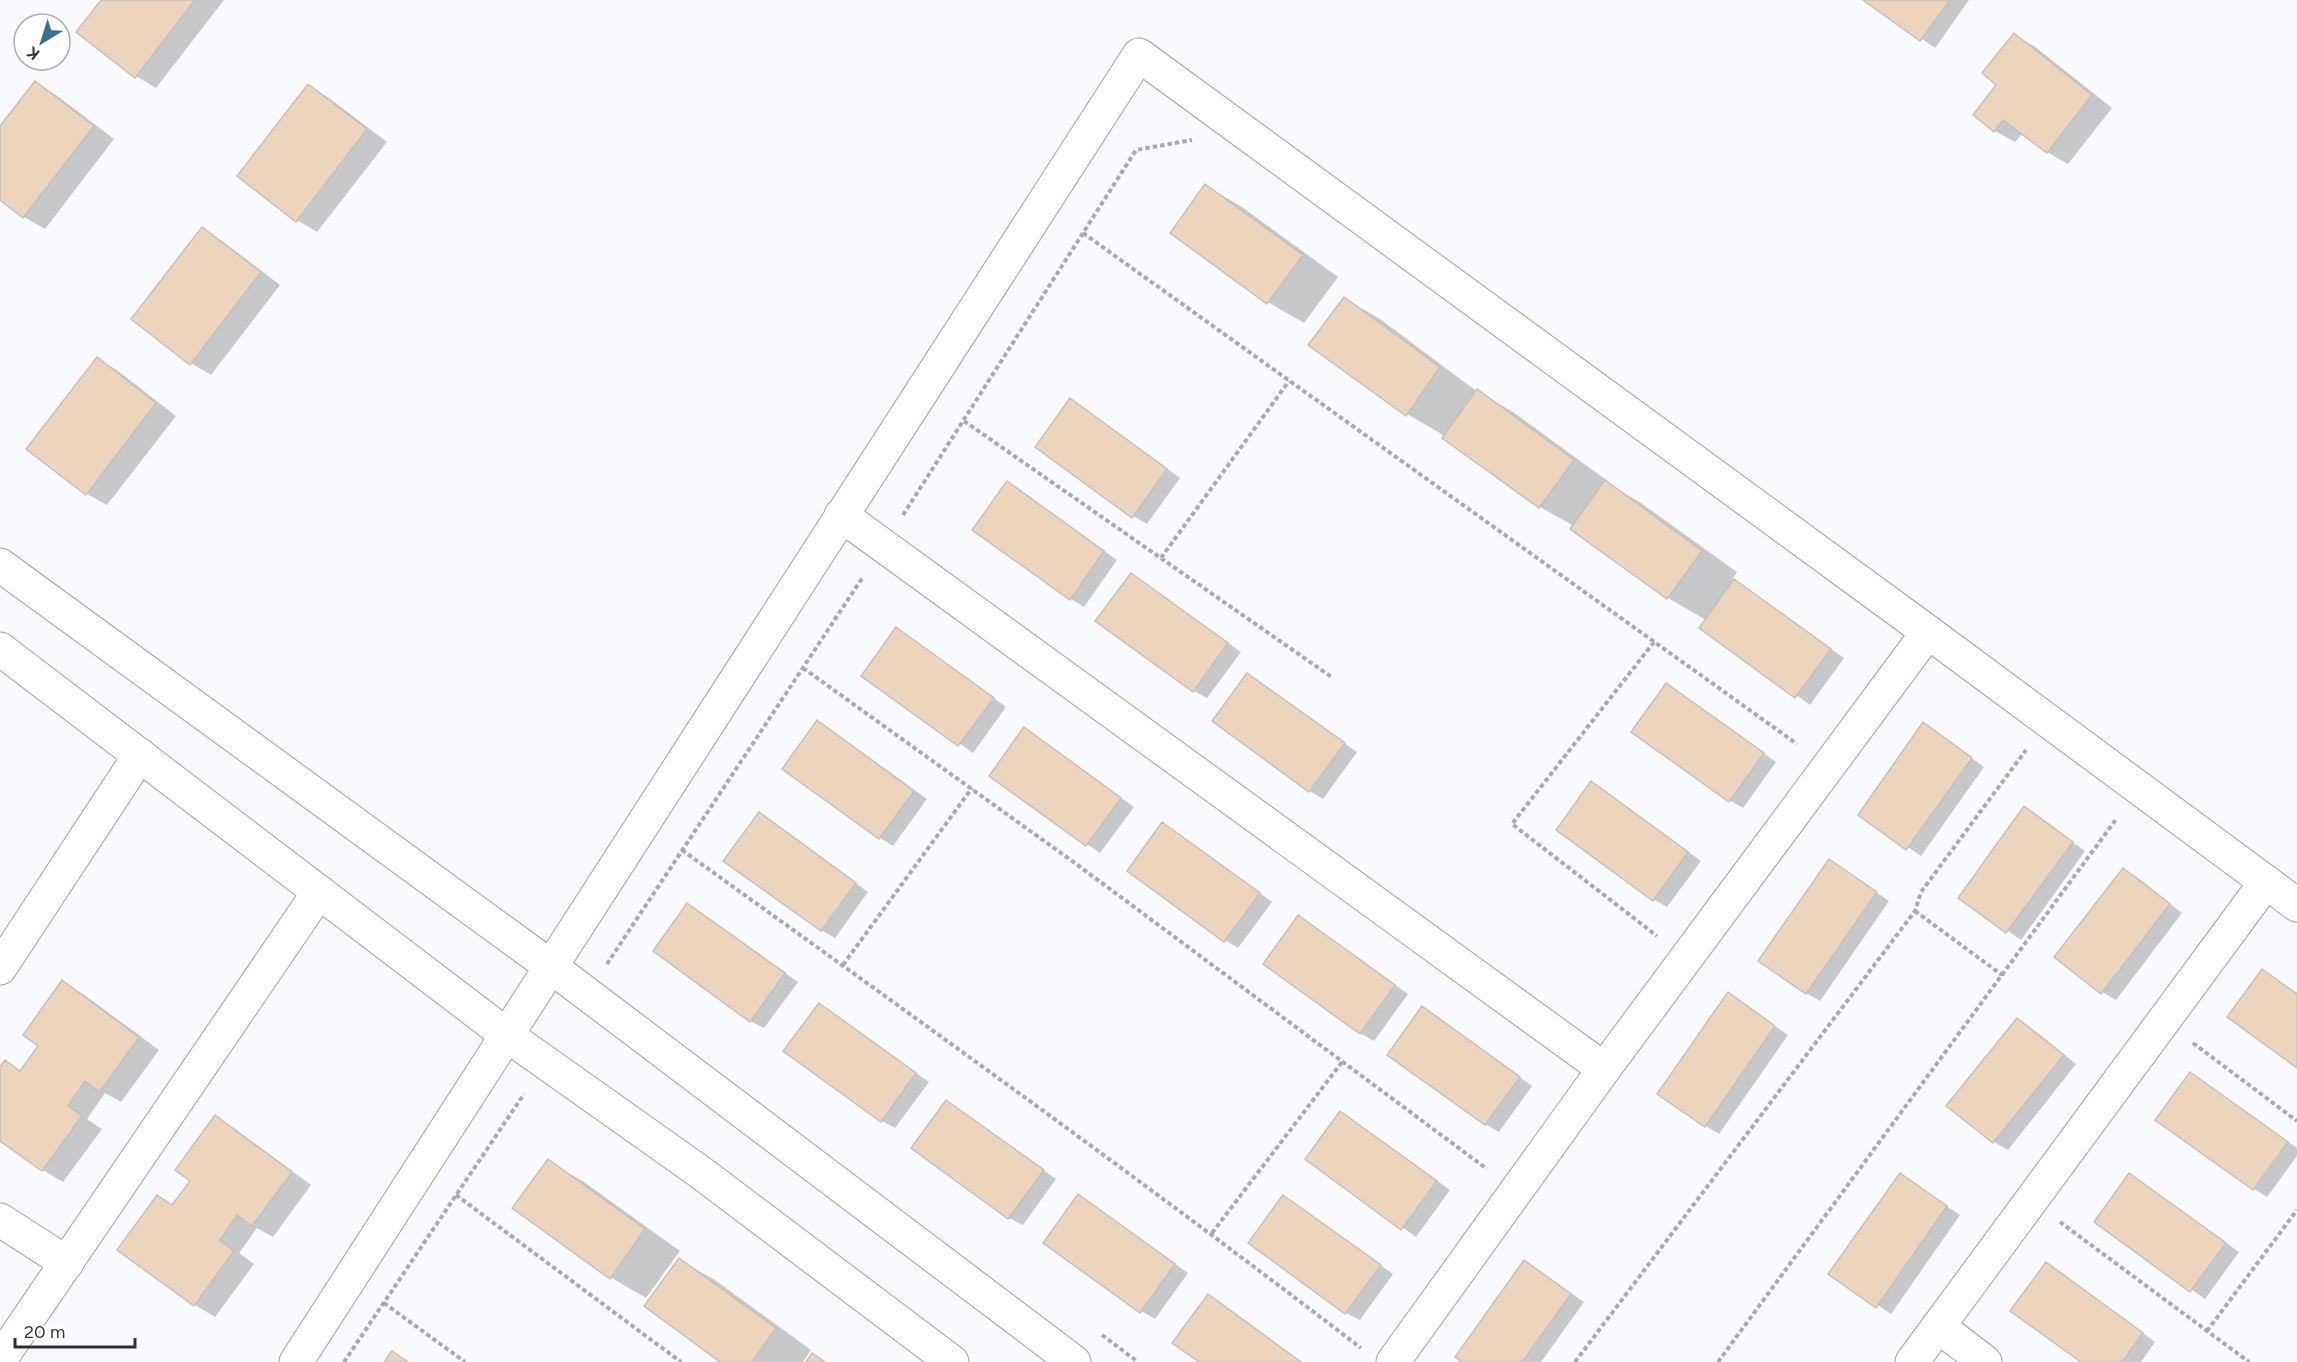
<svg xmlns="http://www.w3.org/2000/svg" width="2297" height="1362" viewBox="0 0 2297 1362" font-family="Figtree,sans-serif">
  <rect width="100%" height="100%" fill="#f9fafd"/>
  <path fill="#0003" d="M103,0H224L156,88L136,76Z
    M1866,0H1969L1935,48Z
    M2014,35L2034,46L2112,108L2068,164L2047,152L2023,133L2015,142L1995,131L1998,84Z
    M36,83L56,95L114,139L45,229L24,217L0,198V129Z
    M308,86L329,98L387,142L317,232L297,220Z
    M1206,186L1242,207L1338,277L1304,323L1268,302L1172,232Z
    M202,229L222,241L280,285L211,375L191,363Z
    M1344,298L1380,319L1475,390L1513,412L1609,482L1608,484L1641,503L1737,572L1732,580L1844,658L1810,705L1701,627L1706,620L1668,598L1574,526L1540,507L1445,436L1407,414Z
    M98,359L118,371L176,416L107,505L87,494Z
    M1071,400L1180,478L1147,524L1133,516Z
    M1008,483L1117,560L1084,607L1071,599Z
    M1131,575L1241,652L1207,698L1194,691Z
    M897,629L1006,707L973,753L863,675Z
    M1247,675L1357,752L1323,799L1310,791Z
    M1667,684L1776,762L1743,808L1729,800Z
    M1924,724L1984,767L1921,856L1860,815Z
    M1024,729L1134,807L1100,853L991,776Z
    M831,730L927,799L893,846L880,838Z
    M1605,791L1701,861L1667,907L1653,899Z
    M2025,808L2085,851L2021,940L1960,897Z
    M759,814L868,892L835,938L821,930Z
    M1176,832L1272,902L1238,948L1225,940Z
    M1843,869L1889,901L1820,1001L1806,993Z
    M2123,870L2137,877L2182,913L2116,1000L2102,992Z
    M688,905L798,982L764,1028L750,1021Z
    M1312,925L1408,994L1374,1041L1360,1033Z
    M63,982L83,994L159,1050L121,1102L105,1093L87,1119L102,1129L63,1182L43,1170L0,1139V1069L5,1062L21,1071L40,1046Z
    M1729,994L1788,1035L1719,1134L1706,1126Z
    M819,1005L929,1082L895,1128L882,1121Z
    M1423,1008L1532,1086L1499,1132L1485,1124Z
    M2017,1020L2031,1028L2076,1064L2008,1150L1994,1142Z
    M2191,1074L2297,1148V1156L2267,1197L2254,1189Z
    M946,1102L1056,1179L1023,1225L1009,1218Z
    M215,1117L235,1129L311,1185L273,1237L257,1228L239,1253L254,1264L215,1317L195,1305L119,1250L173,1206L192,1180Z
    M1354,1121L1450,1190L1416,1237L1307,1159Z
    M548,1161L584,1182L680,1251L646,1298L610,1277Z
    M1900,1175L1960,1215L1891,1314L1831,1274Z
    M2143,1183L2239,1252L2205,1299L2096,1221Z
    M1078,1195L1188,1273L1155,1319L1141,1311Z
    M1283,1197L1393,1274L1360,1320L1346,1313Z
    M679,1260L715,1280L811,1350L803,1362H723Z
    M1525,1262L1584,1302L1541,1362H1465Z
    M2060,1272L2155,1342L2141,1362H2083Z"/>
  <path fill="#edd5bd" stroke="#c3c0be" stroke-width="1.5" d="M101,0H195L135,78L76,32Z
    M1863,0H1950L1920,41Z
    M2014,33L2092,95L2047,153L2003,120L1994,132L1973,115L1996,85L1982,73Z
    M35,81L94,126L23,218L0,200V126Z
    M308,84L367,129L296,222L237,176Z
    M1205,184L1303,255L1267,304L1170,233Z
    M202,227L261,272L190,365L131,319Z
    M1344,297L1440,367L1406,416L1308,345Z
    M97,357L156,403L86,495L26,449Z
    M1477,389L1574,460L1539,508L1442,438Z
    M1070,398L1167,469L1132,518L1035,447Z
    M1605,480L1702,551L1667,599L1570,529Z
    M1007,481L1104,551L1070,600L972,530Z
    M1131,573L1228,643L1193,692L1095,621Z
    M1734,579L1831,649L1795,698L1699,628Z
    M896,627L994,698L958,746L861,676Z
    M1247,673L1345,743L1309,792L1212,721Z
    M1666,683L1764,753L1729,802L1631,732Z
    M817,720L914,791L879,839L782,769Z
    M1923,722L1972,758L1906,850L1858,815Z
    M1024,727L1121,798L1086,846L989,776Z
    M1591,781L1688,852L1653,901L1556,830Z
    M2024,806L2073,842L2006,933L1958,898Z
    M759,812L856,883L821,931L723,861Z
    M1162,822L1260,893L1224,942L1127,871Z
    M1829,859L1877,892L1806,994L1758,961Z
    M2123,868L2170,904L2101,994L2054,957Z
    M687,903L785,973L750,1022L653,951Z
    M1298,915L1395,985L1360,1034L1263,964Z
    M2262,969L2297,994V1068L2227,1017Z
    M62,980L139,1037L100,1092L85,1081L68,1106L82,1116L42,1171L0,1141V1067L5,1060L20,1071L38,1046L23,1035Z
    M1728,992L1775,1026L1705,1127L1657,1094Z
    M819,1003L916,1073L881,1122L783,1051Z
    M1422,1006L1520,1077L1485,1125L1387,1055Z
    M2017,1018L2064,1055L1993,1143L1946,1106Z
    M2190,1072L2288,1142L2253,1190L2155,1120Z
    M946,1100L1044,1170L1008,1219L911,1148Z
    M1340,1111L1437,1181L1401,1230L1305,1159Z
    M215,1115L292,1172L252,1226L237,1215L220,1240L234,1251L194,1306L117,1250L157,1195L172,1205L190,1181L175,1170Z
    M548,1159L645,1229L610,1279L512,1208Z
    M1900,1173L1947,1206L1876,1308L1828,1274Z
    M2129,1173L2226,1243L2190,1292L2094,1222Z
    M1078,1194L1175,1264L1140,1313L1043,1243Z
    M1283,1195L1381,1265L1345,1314L1248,1243Z
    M679,1258L776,1328L752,1362H720L644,1306Z
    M1524,1260L1571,1294L1522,1362H1462L1455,1357Z
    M2046,1262L2143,1333L2122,1362H2081L2010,1311Z
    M1208,1294L1301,1362H1199L1172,1343Z
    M392,1351L408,1362H384Z
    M812,1353L825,1362H806Z"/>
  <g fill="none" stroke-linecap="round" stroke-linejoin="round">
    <defs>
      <path id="street" d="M841,515L1604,1069
        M0,968L140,755
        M0,1220L67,1263
        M1938,1326L1985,1362
        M0,1360L319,892
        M1393,1362L1604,1069L1928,632
        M1912,1362L2266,882"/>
      <path id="secondary" d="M0,565L550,966L1074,1362
        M0,649L508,1036L700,1172L952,1362
        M296,1362L1139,55L1928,632L2297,905"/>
    </defs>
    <use href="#street" stroke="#9ea0a2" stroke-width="35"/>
    <use href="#secondary" stroke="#9ea0a2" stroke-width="35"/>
    <path stroke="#a9aaad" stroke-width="4" stroke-dasharray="4.5 3" stroke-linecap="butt" d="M1083,233L1797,744
      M964,421L1333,678
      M903,515L1136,150L1192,140
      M1161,558L1289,381
      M1654,642L1512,824L1657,936
      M803,668L1079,866L1487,1169
      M682,850C910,1014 1138,1177 1361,1348
      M1915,911L2002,975
      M607,964L863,577
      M843,965L972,788
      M2193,1043L2297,1121
      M456,1195L681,1362
      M2060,1222L2249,1362
      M1212,1233L1342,1062
      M384,1303L465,1362
      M2207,1331L2297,1210
      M1102,1335L1138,1362
      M344,1362L524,1094
      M1575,1362L1915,911L1921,892L2026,750
      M1718,1362L2117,818"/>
    <use href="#street" stroke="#fff" stroke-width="33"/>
    <use href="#secondary" stroke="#fff" stroke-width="33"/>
  </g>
  <g transform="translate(42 42) rotate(218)"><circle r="28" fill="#ffffff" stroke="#acadad" stroke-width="1.5"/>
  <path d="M0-4.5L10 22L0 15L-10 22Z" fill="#37718a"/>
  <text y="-9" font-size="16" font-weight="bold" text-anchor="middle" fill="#303132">K</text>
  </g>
  <path d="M15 1338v9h120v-9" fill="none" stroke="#303132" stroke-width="3"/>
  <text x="24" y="1338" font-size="18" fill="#303132" stroke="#ffffff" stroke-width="4.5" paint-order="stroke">20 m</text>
</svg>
